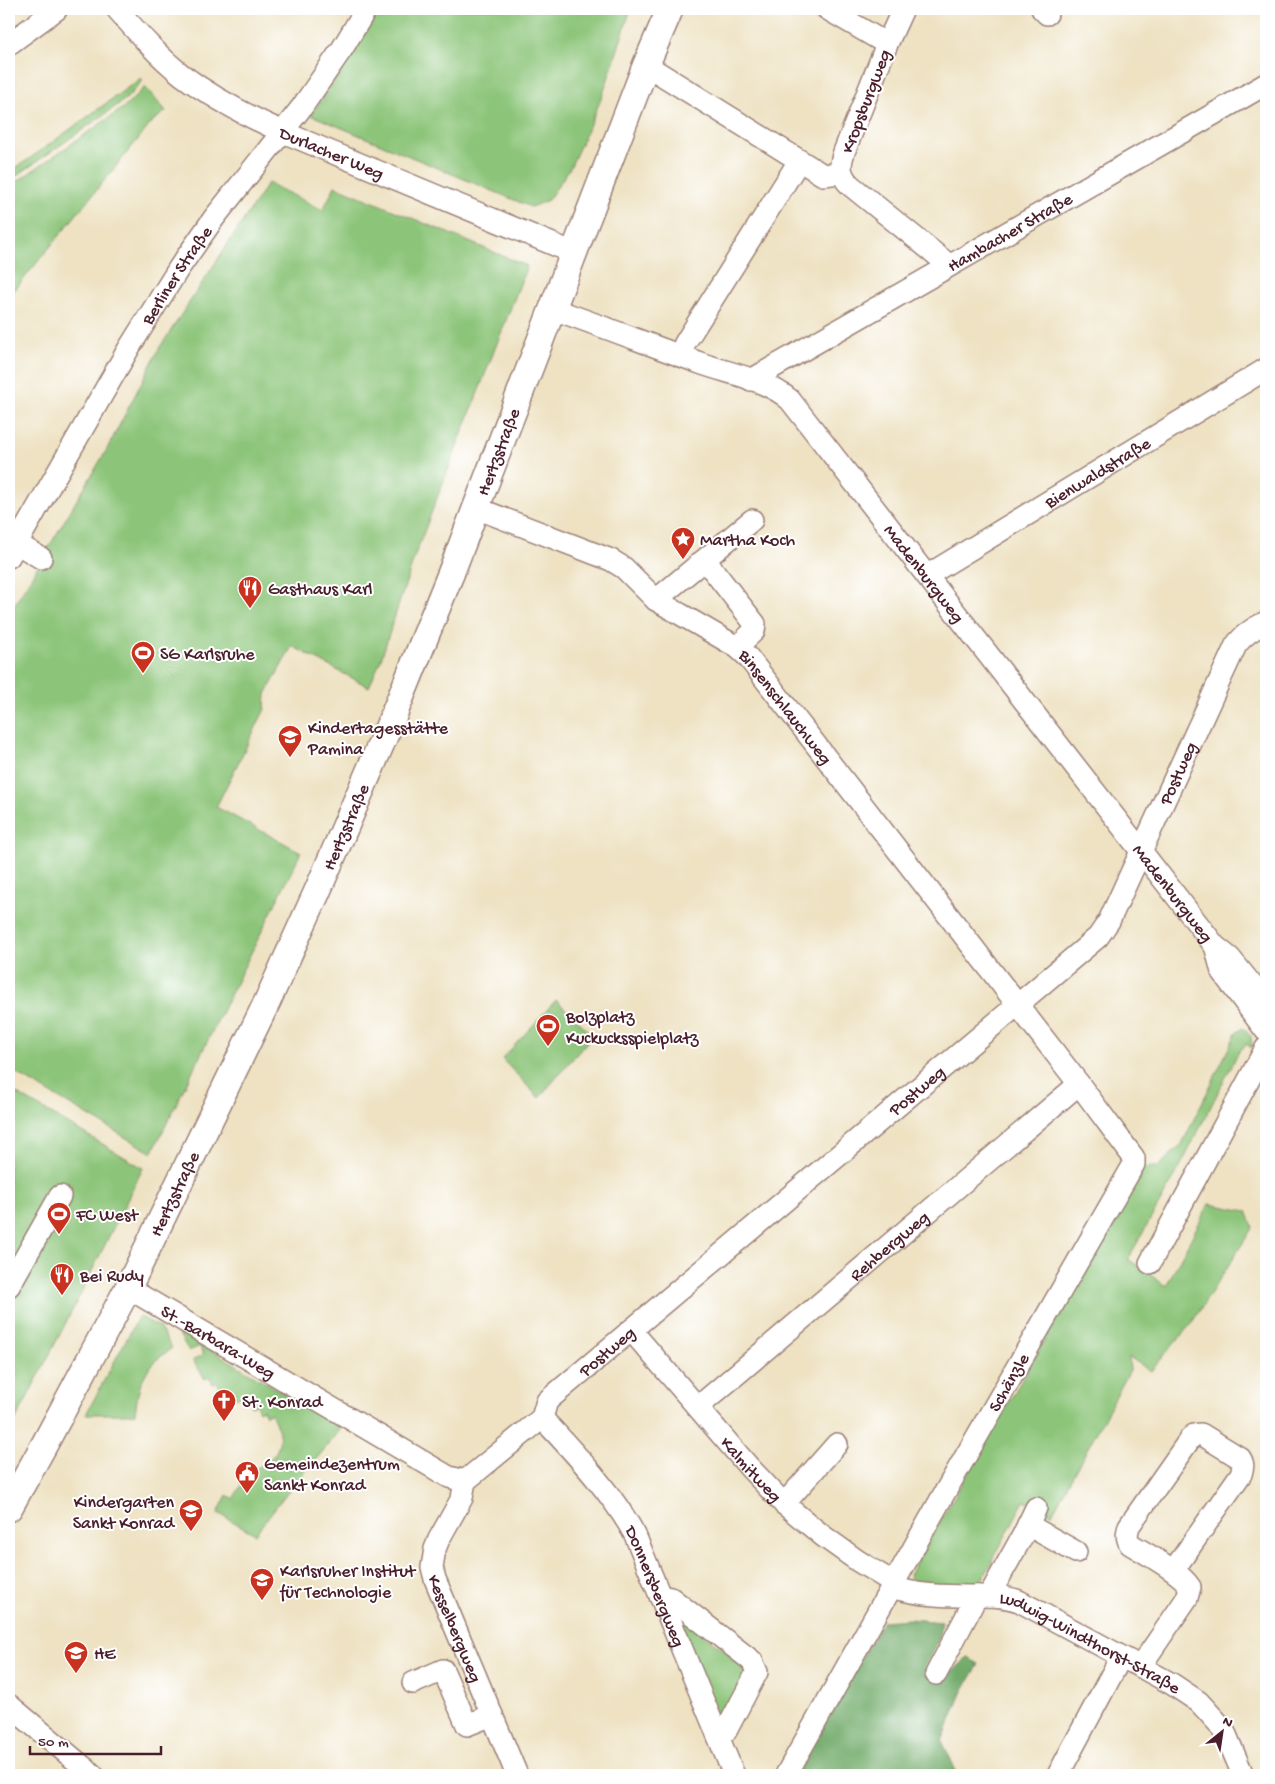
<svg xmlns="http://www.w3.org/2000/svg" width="1275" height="1784" viewBox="0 0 1275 1784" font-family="'Gochi Hand',sans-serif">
  <rect width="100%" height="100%" fill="#fff"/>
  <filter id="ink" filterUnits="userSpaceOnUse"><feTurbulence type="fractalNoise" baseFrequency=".02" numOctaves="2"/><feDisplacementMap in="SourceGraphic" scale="10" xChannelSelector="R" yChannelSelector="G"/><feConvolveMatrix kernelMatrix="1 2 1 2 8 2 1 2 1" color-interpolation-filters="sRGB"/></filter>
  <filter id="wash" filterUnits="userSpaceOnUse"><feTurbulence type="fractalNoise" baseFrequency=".0096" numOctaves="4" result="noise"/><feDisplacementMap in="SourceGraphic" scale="20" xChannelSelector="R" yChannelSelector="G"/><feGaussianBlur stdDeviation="1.12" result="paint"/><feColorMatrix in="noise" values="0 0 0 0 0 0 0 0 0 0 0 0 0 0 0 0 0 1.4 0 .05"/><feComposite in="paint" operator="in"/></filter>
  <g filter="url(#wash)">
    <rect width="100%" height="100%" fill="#eee2c3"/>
    <path fill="#8cc579" stroke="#6b7252" d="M379,9H631L602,97L570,168L548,200L531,207L311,115L345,65Z
      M141,78L143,80L128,97L111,110L9,181V172L29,159Z
      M145,87L166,111L153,121L9,297V187L126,106Z
      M268,183L323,210L335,186L527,266L415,555L380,662L369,687L292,646L266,694L265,709L216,807L301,852L152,1153L9,1069V614L106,451L160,347Z
      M556,1000L593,1035L539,1098L502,1059Z
      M1243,1028L1251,1036L1252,1048L1246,1044L1238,1053L1179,1169L1128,1259L1166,1286L1209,1204L1247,1211L1253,1227L1191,1324L1151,1371L1129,1357L1130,1370L1052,1514L1024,1501L980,1584L944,1587L912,1582L909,1575L1139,1177L1142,1169L1149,1167H1158L1182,1144L1236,1033Z
      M9,1089L143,1168L76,1303L9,1433Z
      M139,1316L159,1327L172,1348C144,1368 139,1380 135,1414H86Z
      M179,1331L341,1427L335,1437L285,1495L255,1534L218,1513L227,1495L233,1499L248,1474L250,1475C256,1467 258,1468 265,1463C285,1449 282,1431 270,1413L266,1415L263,1409L259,1411L256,1404L251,1406L247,1399L243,1402L240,1396L236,1398L232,1391L227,1392L225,1386L220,1388L217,1382L213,1384L210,1377L205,1379L193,1360L203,1355L200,1346L189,1351L178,1333Z
      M672,1611L754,1672L722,1729Z"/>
    <path fill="#71aa69" stroke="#5e644a" d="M910,1619L942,1622L937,1643L924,1670L942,1677C954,1673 958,1665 968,1658L979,1664L963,1691L942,1741L958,1775H792L883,1621Z"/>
  </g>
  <g filter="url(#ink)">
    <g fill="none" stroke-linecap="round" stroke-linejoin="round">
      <defs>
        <g id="minor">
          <path id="s1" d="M117,9C137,32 158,56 182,75C213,98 247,116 283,132L574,253"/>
          <path d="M827,9L887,44"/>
          <path d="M903,9L887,44L844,152C839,166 840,175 850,185L949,265"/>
          <path d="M1042,9L1047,14"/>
          <path d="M9,44L57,9"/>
          <path d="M646,65L823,175L841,173"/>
          <path id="s2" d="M553,309C602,326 650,345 700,363C730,374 766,379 790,400L1215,946L1230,958L1266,1002"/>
          <path d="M680,356L685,343L799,161"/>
          <path id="s3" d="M751,380L1266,84"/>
          <path id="s4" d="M476,508L611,560L624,568L656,600L737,647L747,656L1079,1084L1134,1158V1164L945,1492L786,1775"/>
          <path d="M16,543L41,558"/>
          <path id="s5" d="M9,557L129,348L179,268L214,218L302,107L342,49L366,9"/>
          <path d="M700,563H705L709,565L755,624L754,631L737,647"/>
          <path id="s6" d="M928,575L1266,369"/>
          <path d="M656,600L752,520"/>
          <path d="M1216,949L1222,972L1266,1031"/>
          <path d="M1150,1263L1266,1048"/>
          <path d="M9,1286L60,1196"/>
          <path id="s7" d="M128,1288L449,1477L465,1481"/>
          <path id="s8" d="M631,1330L749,1467L784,1504L823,1536L858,1561L894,1583"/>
          <path id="s9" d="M698,1407L1079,1084"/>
          <path id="s10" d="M542,1418C576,1455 611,1491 635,1535L734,1775"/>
          <path id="s11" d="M465,1481L542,1418L547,1401L1098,937L1109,921L1236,645C1244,634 1254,628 1266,622"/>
          <path id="s12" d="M465,1481L462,1498L439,1539L435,1549L432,1567L435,1579L517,1775"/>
          <path d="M784,1504L837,1444"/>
          <path d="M1028,1525L1076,1552"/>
          <path id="s13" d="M891,1587C917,1595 942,1596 969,1596C986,1596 1003,1595 1019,1601L1172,1684L1199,1702L1219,1724L1226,1735L1243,1775"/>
          <path d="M660,1596L671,1598L752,1661L757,1672L726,1731L718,1736"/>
          <path d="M989,1596L1023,1535L1036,1508"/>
          <path d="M1140,1667L1187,1598L1190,1587C1181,1572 1145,1553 1130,1544C1126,1537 1127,1533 1129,1526L1190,1439L1194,1435L1201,1434L1240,1458C1244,1464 1243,1467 1241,1474L1173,1571"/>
          <path d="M936,1674L977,1596"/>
          <path d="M413,1683L443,1670L467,1725L492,1715"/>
          <path d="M9,1705L93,1775"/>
          <path d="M1058,1775L1121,1657"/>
        </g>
        <g id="major">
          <path id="s14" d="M9,1508L43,1447L128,1288L267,1002L317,892L394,714L451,573L646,65L670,9"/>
        </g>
      </defs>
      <use href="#minor" stroke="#9c8077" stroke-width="24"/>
      <use href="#major" stroke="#9c8077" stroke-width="29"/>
      <use href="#minor" stroke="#fff" stroke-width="21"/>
      <use href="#major" stroke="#fff" stroke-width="26"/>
    </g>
  </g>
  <defs>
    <symbol id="sight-pin" viewBox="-11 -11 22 30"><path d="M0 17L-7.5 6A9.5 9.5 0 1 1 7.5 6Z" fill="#c8321e" stroke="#fff"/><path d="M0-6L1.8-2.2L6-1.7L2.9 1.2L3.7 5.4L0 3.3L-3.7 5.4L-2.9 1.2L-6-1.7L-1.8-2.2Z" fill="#fff"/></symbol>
    <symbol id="restaurant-pin" viewBox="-11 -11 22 30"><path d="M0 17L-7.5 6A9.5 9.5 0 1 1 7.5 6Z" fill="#c8321e" stroke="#fff"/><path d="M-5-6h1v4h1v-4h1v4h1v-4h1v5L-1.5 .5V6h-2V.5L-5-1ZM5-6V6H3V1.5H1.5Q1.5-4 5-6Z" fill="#fff"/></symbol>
    <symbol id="stadium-pin" viewBox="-11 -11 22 30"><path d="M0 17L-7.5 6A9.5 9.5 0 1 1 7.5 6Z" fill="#c8321e" stroke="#fff"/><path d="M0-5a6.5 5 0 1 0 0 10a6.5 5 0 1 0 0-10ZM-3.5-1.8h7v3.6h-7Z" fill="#fff"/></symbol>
    <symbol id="school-pin" viewBox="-11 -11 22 30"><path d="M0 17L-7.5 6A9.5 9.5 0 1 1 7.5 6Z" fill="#c8321e" stroke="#fff"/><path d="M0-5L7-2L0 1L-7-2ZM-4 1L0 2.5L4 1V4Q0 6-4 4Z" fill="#fff"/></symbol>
    <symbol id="church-pin" viewBox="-11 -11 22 30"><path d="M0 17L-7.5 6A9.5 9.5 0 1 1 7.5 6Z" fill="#c8321e" stroke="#fff"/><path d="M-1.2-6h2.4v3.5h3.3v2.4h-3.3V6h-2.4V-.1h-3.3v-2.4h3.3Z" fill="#fff"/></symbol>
    <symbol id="civic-pin" viewBox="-11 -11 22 30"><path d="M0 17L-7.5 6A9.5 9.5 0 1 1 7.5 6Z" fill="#c8321e" stroke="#fff"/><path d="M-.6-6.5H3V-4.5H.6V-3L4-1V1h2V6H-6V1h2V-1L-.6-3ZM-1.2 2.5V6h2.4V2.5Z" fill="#fff"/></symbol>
    <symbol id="university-pin" viewBox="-11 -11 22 30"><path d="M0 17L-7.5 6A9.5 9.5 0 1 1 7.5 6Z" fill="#c8321e" stroke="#fff"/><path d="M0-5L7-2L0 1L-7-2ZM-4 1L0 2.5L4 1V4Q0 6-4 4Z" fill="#fff"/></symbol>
  </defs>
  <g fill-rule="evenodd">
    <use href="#sight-pin" x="669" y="525" width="28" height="38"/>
    <use href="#restaurant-pin" x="236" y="574" width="28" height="38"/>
    <use href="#stadium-pin" x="129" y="639" width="28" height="38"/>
    <use href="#school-pin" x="276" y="723" width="28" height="38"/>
    <use href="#stadium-pin" x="534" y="1012" width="28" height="38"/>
    <use href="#stadium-pin" x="45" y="1200" width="28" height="38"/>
    <use href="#restaurant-pin" x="48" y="1261" width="28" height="38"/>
    <use href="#church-pin" x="210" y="1387" width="28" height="38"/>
    <use href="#civic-pin" x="233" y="1459" width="28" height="38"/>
    <use href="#school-pin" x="177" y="1497" width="28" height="38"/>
    <use href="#university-pin" x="248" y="1566" width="28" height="38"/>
    <use href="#university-pin" x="62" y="1639" width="28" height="38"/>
  </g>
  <g text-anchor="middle" stroke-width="4" stroke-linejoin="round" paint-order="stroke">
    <g font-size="18" fill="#4a1f2b" stroke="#fff">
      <text transform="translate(865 101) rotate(-69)" y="6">Kropsburgweg</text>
      <text dy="6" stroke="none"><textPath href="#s1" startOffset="262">Durlacher Weg</textPath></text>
      <text dy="6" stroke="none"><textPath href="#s3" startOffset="298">Hambacher Straße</textPath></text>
      <text dy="6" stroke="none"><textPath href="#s5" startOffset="328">Berliner Straße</textPath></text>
      <text dy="6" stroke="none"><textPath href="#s14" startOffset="1165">Hertzstraße</textPath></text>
      <text dy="6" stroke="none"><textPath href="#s6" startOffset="198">Bienwaldstraße</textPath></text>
      <text dy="6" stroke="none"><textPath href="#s2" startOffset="474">Madenburgweg</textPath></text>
      <text dy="6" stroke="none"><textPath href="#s4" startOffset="376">Binsenschlauchweg</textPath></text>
      <text dy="6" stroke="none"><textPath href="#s11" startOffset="1020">Postweg</textPath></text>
      <text dy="6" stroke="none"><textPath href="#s14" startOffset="760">Hertzstraße</textPath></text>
      <text dy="6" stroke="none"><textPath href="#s2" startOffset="879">Madenburgweg</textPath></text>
      <text dy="6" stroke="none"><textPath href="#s11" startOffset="600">Postweg</textPath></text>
      <text dy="6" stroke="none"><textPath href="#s14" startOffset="355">Hertzstraße</textPath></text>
      <text dy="6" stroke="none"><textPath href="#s9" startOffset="250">Rehbergweg</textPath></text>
      <text dy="6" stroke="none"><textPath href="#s7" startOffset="105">St.-Barbara-Weg</textPath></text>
      <text dy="6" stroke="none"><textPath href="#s11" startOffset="195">Postweg</textPath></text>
      <text transform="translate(1008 1382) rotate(-60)" y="6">Schänzle</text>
      <text dy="6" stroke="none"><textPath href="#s8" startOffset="184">Kalmitweg</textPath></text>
      <text dy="6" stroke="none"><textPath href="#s10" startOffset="205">Donnersbergweg</textPath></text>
      <text dy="6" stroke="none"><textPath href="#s12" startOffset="159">Kesselbergweg</textPath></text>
      <text dy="6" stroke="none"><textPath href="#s13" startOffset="211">Ludwig-Windthorst-Straße</textPath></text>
    </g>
    <g font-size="18" fill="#4a1f2b" stroke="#fff" text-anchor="start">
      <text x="700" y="545">Martha Koch</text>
      <text x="268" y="594">Gasthaus Karl</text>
      <text x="160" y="659">SG Karlsruhe</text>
      <text x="308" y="733">Kindertagesstätte<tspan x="308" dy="21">Pamina</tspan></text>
      <text x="566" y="1022">Bolzplatz<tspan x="566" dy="21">Kuckucksspielplatz</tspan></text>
      <text x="76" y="1220">FC West</text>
      <text x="80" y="1281">Bei Rudy</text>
      <text x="242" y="1407">St. Konrad</text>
      <text x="264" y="1469">Gemeindezentrum<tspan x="264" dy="21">Sankt Konrad</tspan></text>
      <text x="174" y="1507" text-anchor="end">Kindergarten<tspan x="174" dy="21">Sankt Konrad</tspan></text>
      <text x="280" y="1576">Karlsruher Institut<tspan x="280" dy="21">für Technologie</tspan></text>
      <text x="94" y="1659">HE</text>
    </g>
  </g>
  <rect width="1275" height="1784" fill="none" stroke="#fff" stroke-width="30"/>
  <g transform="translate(1222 1732) rotate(30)" stroke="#ffffff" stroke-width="4" paint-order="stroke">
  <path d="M0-4L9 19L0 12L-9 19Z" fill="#4a1f2b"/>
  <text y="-8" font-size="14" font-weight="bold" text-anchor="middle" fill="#4a1f2b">N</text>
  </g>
  <path d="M30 1746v8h131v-8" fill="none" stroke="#4a1f2b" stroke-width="2.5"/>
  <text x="38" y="1746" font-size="15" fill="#4a1f2b" stroke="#ffffff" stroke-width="4" paint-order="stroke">50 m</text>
</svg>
